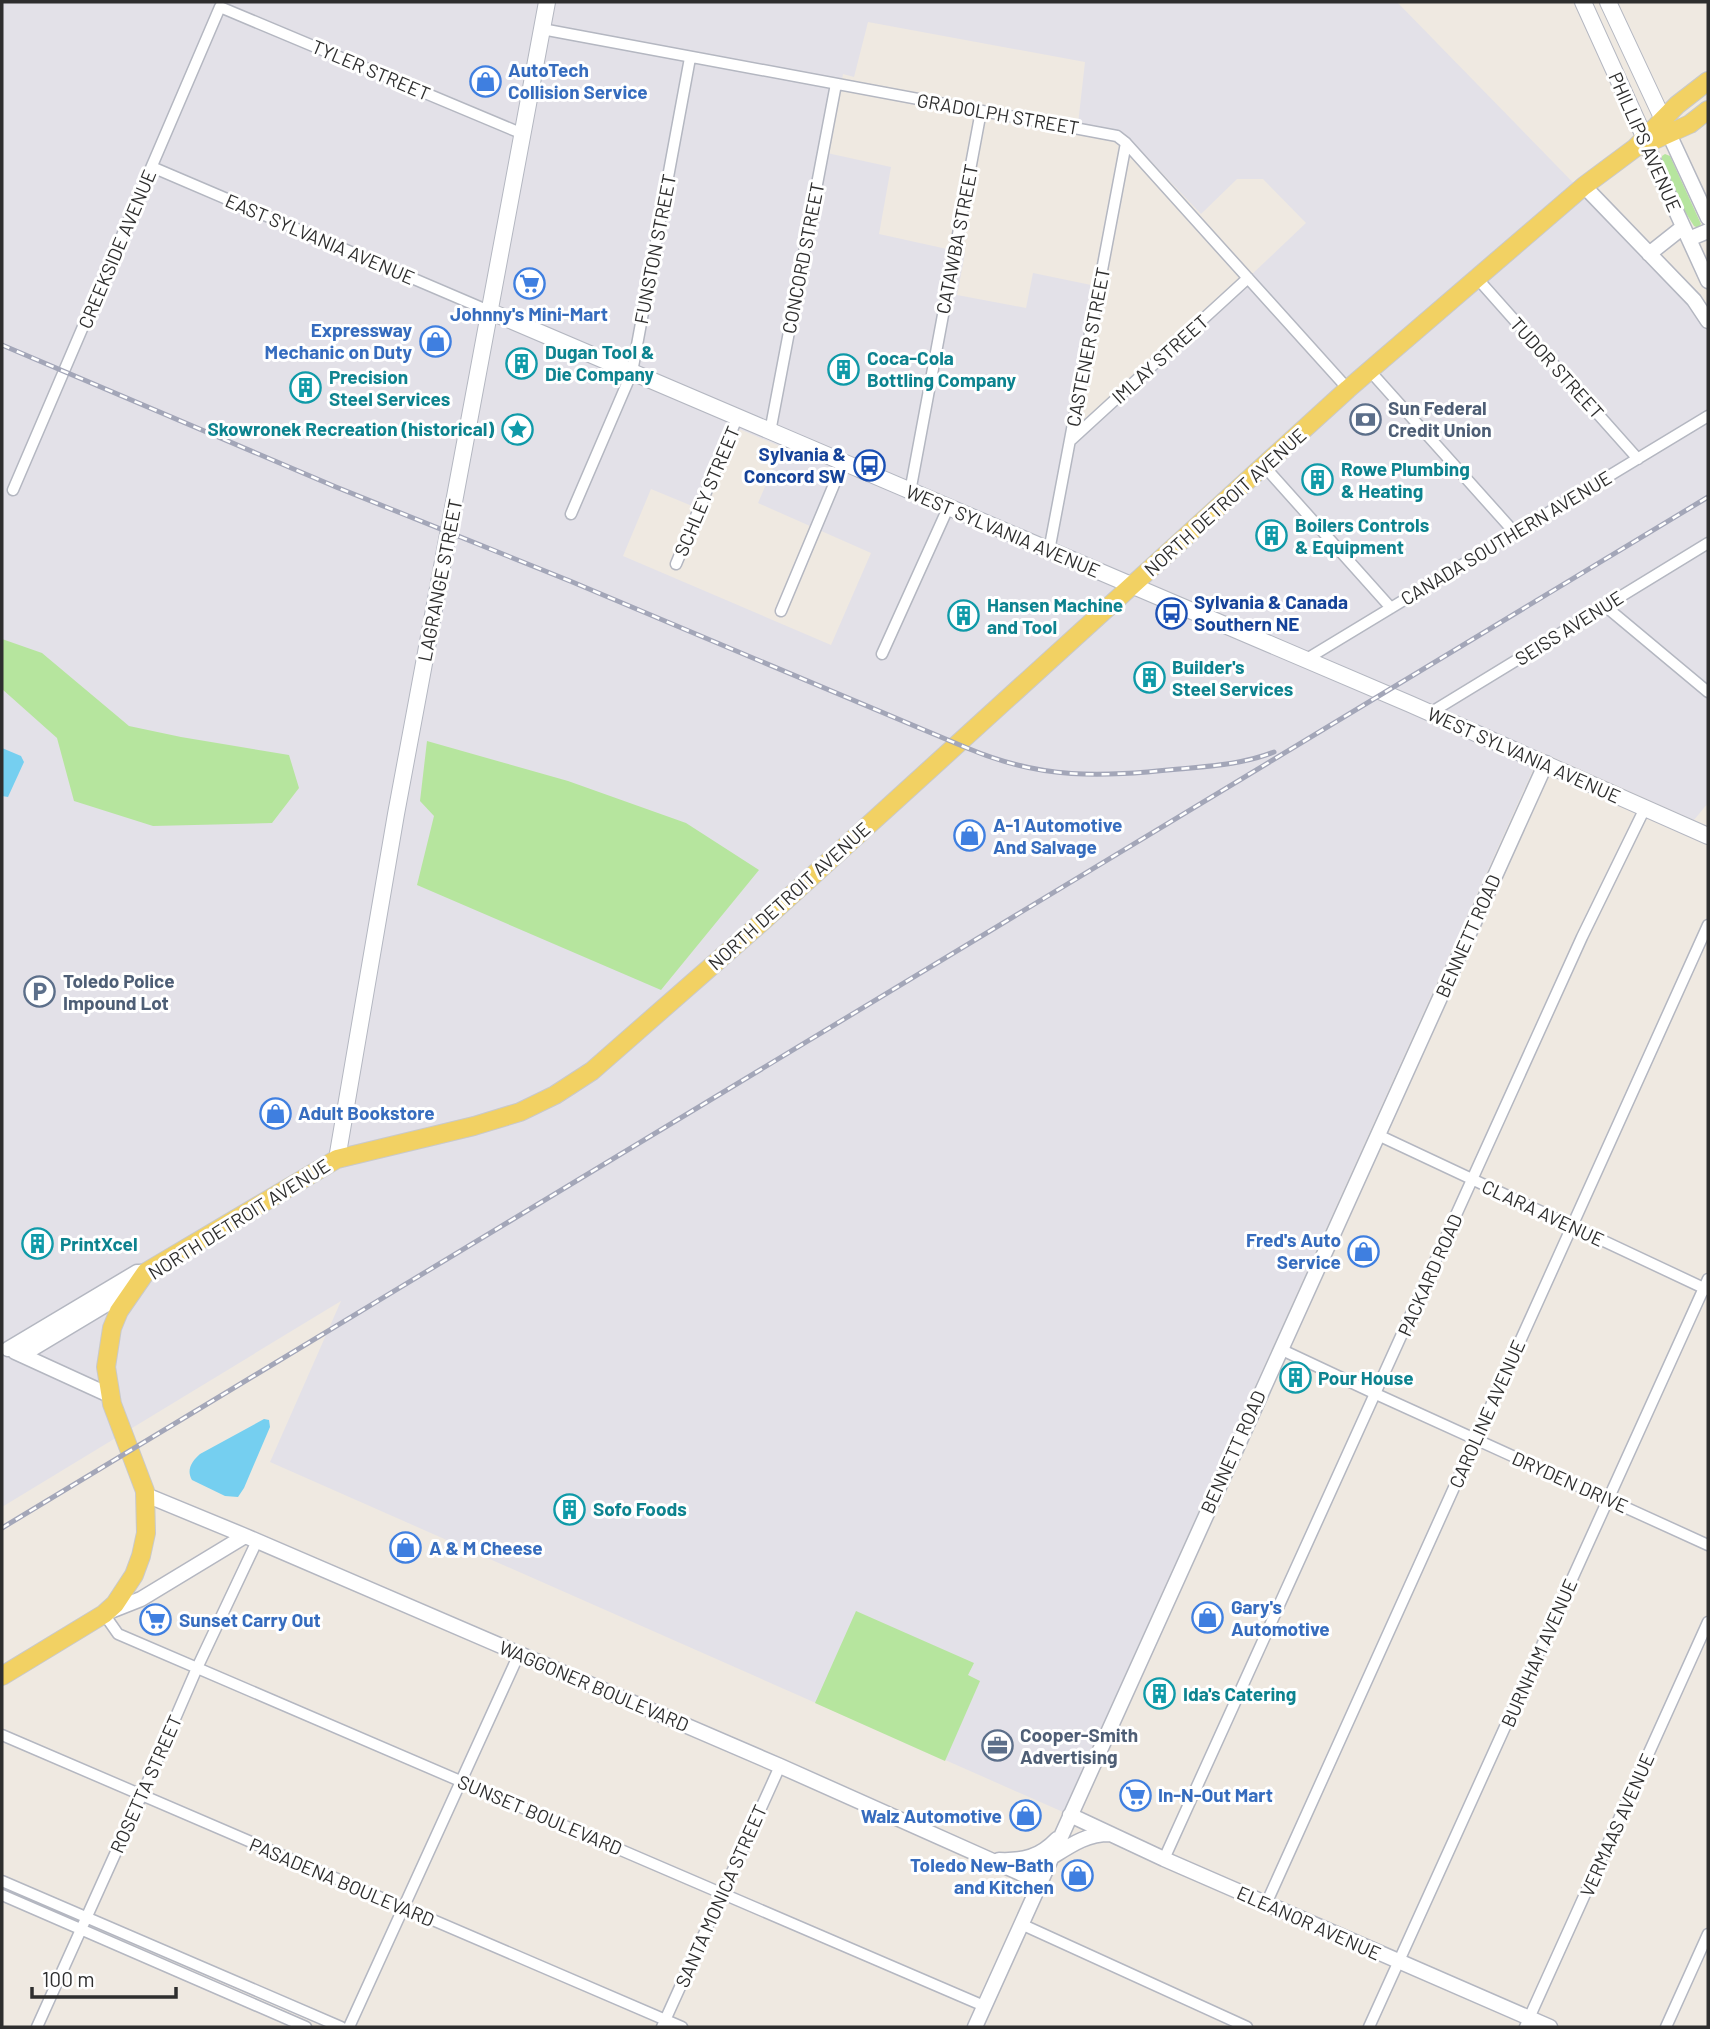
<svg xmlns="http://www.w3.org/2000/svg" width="1710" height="2029" viewBox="0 0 1710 2029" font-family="Barlow,sans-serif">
  <rect width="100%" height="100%" fill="#efe9e1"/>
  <path fill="#e3e1e8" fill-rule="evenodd" d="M2,2H1397L1708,321V803L1694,820L1541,752L1063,1812L270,1462L341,1301L2,1507ZM868,22L1085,62L1078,124L1124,133L1201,214L1237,179H1263L1306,223L1248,278L1071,439L1096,286L1033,273L1026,308L957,295L965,253L879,234L891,167L827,153L843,74L854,77ZM732,426L782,447L758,503L871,553L831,645L623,556L651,489L697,508Z"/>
  <path fill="#b6e59e" d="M1665,154L1670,156L1701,224L1698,228L1694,226C1683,207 1661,178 1662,156Z
    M2,639L42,653L129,726L181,737L289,755L299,788L272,823L153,826L74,801L57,738L2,689Z
    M427,741L568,781L686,823L759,870L661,990L417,885L434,816L420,801Z
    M856,1611L974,1663L968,1675L980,1681L945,1761L815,1703Z"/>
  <path fill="#75cff0" d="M2,748L21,756L24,762L8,797L2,796Z
    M264,1419L269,1420L270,1427L244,1488L238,1497L225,1496L192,1480C186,1470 192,1461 200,1454Z"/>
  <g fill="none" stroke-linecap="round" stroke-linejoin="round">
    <defs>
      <path id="minor" d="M542,29L1117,136L1126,143L1348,389
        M152,167L489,311
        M1476,277L1638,459
        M1370,371L1515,533
        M770,432L836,84
        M1071,440L1248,278
        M1264,466L1391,608
        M13,490L220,7L523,134
        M910,492L981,111
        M571,514L632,372L690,58
        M1049,551L1126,143
        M676,564L737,418
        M1605,606L1708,692
        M781,611L843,463
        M882,654L948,508
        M1305,660L1708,416
        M1430,713L1708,543
        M1378,1135L1708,1290
        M1280,1349L1376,1394L1708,1545
        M104,1614L118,1634L984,2006
        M2,1735L682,2027
        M1164,1859L1582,937L1645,808
        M2,1881L341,2027
        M2,1895L306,2027
        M1266,1904L1708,925
        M1021,1924L1247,2027
        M37,2027L148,1781L197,1668L257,1541
        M349,2027L519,1654
        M662,2027L780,1766
        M1369,2027L1708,1279
        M1525,2027L1708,1622
        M1666,2027L1708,1934"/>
      <path id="tertiary" d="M1669,134L1708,218
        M1647,143L1655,165L1708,281
        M1584,186L1694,300L1708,321
        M1689,239L1708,231
        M1649,254L1683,227
        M8,1349L137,1272H146
        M15,1352L109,1395
        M22,1355L132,1289
        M146,1495L243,1535L780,1766L1040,1882
        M108,1612L141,1599L245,1536
        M1070,1815L1164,1859L1550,2027
        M1052,1857C1071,1845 1086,1834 1110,1834
        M999,1860C1023,1861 1040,1857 1057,1839
        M975,2027L1546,763"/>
      <path id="secondary" d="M1583,2L1647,143
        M1608,2L1667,128
        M489,311L1410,704L1708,836
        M337,1159L396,814L547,2"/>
      <path id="primary" d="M1641,146L1690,124L1708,110
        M2,1676L104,1614L115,1604L134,1575L141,1556L146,1533L145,1491L112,1404L106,1367L112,1328L119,1311L146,1272L337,1159L474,1126L520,1112L555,1095L592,1071L763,921L1348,389L1584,186L1635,148L1677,105L1708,81"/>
    </defs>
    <use href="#minor" stroke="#b4b7c1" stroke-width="13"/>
    <use href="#tertiary" stroke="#b4b7c1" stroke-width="17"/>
    <use href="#secondary" stroke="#b4b7c1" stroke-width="18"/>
    <use href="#primary" stroke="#c9c9c9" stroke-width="20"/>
    <use href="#minor" stroke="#fff" stroke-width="10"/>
    <use href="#tertiary" stroke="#fff" stroke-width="14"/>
    <use href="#secondary" stroke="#fff" stroke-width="16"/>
    <use href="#primary" stroke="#f2d163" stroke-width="18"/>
    <defs>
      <path id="rail" d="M2,345L336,487L570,581L967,748C1043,780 1099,777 1179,769C1211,766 1244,764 1274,752
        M2,1528L1708,497"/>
    </defs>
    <use href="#rail" stroke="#a3a6b8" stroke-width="5"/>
    <use href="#rail" stroke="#fff" stroke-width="2.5" stroke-dasharray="8" stroke-linecap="butt"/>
  </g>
  <defs>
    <symbol id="shop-ring" viewBox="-11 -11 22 22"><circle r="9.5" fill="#fff" stroke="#3f7fe0" stroke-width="1.5"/><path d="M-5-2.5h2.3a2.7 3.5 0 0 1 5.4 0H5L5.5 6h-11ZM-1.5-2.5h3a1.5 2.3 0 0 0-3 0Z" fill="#3f7fe0"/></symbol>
    <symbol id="supermarket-ring" viewBox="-11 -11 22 22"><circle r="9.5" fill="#fff" stroke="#3f7fe0" stroke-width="1.5"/><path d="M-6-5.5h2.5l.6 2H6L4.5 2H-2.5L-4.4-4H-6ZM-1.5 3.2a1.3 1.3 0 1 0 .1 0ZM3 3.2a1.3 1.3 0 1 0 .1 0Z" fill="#3f7fe0"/></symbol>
    <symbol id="building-ring" viewBox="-11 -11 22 22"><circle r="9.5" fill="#fff" stroke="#0f9aa8" stroke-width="1.5"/><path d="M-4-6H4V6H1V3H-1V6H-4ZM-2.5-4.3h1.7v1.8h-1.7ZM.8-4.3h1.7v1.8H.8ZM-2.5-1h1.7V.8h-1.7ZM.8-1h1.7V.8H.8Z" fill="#0f9aa8"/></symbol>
    <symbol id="bank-ring" viewBox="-11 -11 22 22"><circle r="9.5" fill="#fff" stroke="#5c6f8a" stroke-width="1.5"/><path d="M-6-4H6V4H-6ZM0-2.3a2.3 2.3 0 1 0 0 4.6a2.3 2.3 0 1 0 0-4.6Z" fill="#5c6f8a"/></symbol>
    <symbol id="sight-ring" viewBox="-11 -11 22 22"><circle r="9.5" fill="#fff" stroke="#0f9aa8" stroke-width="1.5"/><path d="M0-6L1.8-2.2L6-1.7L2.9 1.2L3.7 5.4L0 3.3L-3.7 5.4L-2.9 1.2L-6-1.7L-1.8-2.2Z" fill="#0f9aa8"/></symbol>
    <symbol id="bus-ring" viewBox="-11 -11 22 22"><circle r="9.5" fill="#fff" stroke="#1a4fb4" stroke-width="1.5"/><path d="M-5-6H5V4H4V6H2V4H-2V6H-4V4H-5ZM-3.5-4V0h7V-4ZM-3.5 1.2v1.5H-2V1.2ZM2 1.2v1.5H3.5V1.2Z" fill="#1a4fb4"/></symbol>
    <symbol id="parking-ring" viewBox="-11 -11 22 22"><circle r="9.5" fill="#fff" stroke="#5c6f8a" stroke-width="1.5"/><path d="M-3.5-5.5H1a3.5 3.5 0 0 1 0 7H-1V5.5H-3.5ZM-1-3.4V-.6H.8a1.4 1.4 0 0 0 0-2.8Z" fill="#5c6f8a"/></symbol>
    <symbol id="office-ring" viewBox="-11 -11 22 22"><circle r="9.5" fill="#fff" stroke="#5c6f8a" stroke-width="1.5"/><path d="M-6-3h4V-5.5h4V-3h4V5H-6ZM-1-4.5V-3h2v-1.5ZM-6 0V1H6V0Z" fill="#5c6f8a"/></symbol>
  </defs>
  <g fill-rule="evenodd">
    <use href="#shop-ring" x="468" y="64" width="35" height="35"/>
    <use href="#supermarket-ring" x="512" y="266" width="35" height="35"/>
    <use href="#shop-ring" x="418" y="324" width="35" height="35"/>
    <use href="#building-ring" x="504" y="346" width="35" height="35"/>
    <use href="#building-ring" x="826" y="352" width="35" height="35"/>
    <use href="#building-ring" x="288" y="370" width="35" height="35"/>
    <use href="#bank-ring" x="1348" y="402" width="35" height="35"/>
    <use href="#sight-ring" x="500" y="412" width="35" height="35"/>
    <use href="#bus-ring" x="852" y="448" width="35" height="35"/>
    <use href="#building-ring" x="1300" y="462" width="35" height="35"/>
    <use href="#building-ring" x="1254" y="518" width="35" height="35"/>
    <use href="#bus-ring" x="1154" y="596" width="35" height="35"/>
    <use href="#building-ring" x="946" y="598" width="35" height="35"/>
    <use href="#building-ring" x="1132" y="660" width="35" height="35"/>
    <use href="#shop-ring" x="952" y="818" width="35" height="35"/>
    <use href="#parking-ring" x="22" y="974" width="35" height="35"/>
    <use href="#shop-ring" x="258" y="1096" width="35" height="35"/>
    <use href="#building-ring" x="20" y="1226" width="35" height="35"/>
    <use href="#shop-ring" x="1346" y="1234" width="35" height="35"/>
    <use href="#building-ring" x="1278" y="1360" width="35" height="35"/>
    <use href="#building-ring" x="552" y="1492" width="35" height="35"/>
    <use href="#shop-ring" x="388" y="1530" width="35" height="35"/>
    <use href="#shop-ring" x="1190" y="1600" width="35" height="35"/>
    <use href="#supermarket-ring" x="138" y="1602" width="35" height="35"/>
    <use href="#building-ring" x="1142" y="1676" width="35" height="35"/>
    <use href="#office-ring" x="980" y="1728" width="35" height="35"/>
    <use href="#supermarket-ring" x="1118" y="1778" width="35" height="35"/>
    <use href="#shop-ring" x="1008" y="1798" width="35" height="35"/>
    <use href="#shop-ring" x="1060" y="1858" width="35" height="35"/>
  </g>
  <g text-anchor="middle" stroke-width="6" stroke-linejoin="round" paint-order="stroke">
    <g font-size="19" fill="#2e2e2e" stroke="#fff">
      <text transform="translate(371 70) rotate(23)" y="7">TYLER STREET</text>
      <text transform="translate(998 114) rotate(10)" y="7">GRADOLPH STREET</text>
      <text transform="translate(1645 142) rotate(66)" y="7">PHILLIPS AVENUE</text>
      <text transform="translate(320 239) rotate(23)" y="7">EAST SYLVANIA AVENUE</text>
      <text transform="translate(957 239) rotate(-79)" y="7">CATAWBA STREET</text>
      <text transform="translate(117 249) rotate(-67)" y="7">CREEKSIDE AVENUE</text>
      <text transform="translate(655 249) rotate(-79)" y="7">FUNSTON STREET</text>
      <text transform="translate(803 258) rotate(-79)" y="7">CONCORD STREET</text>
      <text transform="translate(1088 347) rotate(-79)" y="7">CASTENER STREET</text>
      <text transform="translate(1160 359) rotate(-42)" y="7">IMLAY STREET</text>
      <text transform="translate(1557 368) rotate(48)" y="7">TUDOR STREET</text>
      <text transform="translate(707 491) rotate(-67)" y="7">SCHLEY STREET</text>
      <text transform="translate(1225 502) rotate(-42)" y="7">NORTH DETROIT AVENUE</text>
      <text transform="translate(1003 531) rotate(23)" y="7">WEST SYLVANIA AVENUE</text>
      <text transform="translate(1506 538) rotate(-31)" y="7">CANADA SOUTHERN AVENUE</text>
      <text transform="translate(440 580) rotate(-79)" y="7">LAGRANGE STREET</text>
      <text transform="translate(1569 628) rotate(-32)" y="7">SEISS AVENUE</text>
      <text transform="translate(1524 755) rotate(24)" y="7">WEST SYLVANIA AVENUE</text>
      <text transform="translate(789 896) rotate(-42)" y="7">NORTH DETROIT AVENUE</text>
      <text transform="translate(1468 936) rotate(-66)" y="7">BENNETT ROAD</text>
      <text transform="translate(1543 1213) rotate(25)" y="7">CLARA AVENUE</text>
      <text transform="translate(239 1219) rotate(-32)" y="7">NORTH DETROIT AVENUE</text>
      <text transform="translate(1430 1275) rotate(-66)" y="7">PACKARD ROAD</text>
      <text transform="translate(1487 1414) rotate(-66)" y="7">CAROLINE AVENUE</text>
      <text transform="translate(1233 1452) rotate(-66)" y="7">BENNETT ROAD</text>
      <text transform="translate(1570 1482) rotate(24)" y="7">DRYDEN DRIVE</text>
      <text transform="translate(1539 1653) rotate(-66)" y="7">BURNHAM AVENUE</text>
      <text transform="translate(594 1686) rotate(23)" y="7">WAGGONER BOULEVARD</text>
      <text transform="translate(146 1784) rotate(-66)" y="7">ROSETTA STREET</text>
      <text transform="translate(540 1815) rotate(23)" y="7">SUNSET BOULEVARD</text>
      <text transform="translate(1617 1825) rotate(-66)" y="7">VERMAAS AVENUE</text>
      <text transform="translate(342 1882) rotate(23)" y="7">PASADENA BOULEVARD</text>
      <text transform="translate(721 1896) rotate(-66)" y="7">SANTA MONICA STREET</text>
      <text transform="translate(1309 1923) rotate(24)" y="7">ELEANOR AVENUE</text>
    </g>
    <g font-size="19" font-weight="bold" fill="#366cbe" stroke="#fff" text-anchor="start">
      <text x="508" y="77">AutoTech<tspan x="508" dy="22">Collision Service</tspan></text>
      <text x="529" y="321" text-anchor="middle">Johnny's Mini-Mart</text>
      <text x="412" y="337" text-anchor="end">Expressway<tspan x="412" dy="22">Mechanic on Duty</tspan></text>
      <text x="993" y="832">A-1 Automotive<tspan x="993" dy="22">And Salvage</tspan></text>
      <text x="298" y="1120">Adult Bookstore</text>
      <text x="1341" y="1247" text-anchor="end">Fred's Auto<tspan x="1341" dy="22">Service</tspan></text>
      <text x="429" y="1555">A &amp; M Cheese</text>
      <text x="1231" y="1614">Gary's<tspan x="1231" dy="22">Automotive</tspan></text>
      <text x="179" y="1627">Sunset Carry Out</text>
      <text x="1158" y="1802">In-N-Out Mart</text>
      <text x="1002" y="1823" text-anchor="end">Walz Automotive</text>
      <text x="1054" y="1872" text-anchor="end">Toledo New-Bath<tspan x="1054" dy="22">and Kitchen</tspan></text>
    </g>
    <g font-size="19" font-weight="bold" fill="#0d838f" stroke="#fff" text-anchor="start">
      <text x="545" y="359">Dugan Tool &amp;<tspan x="545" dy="22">Die Company</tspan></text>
      <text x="867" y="365">Coca-Cola<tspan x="867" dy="22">Bottling Company</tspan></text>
      <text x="329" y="384">Precision<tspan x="329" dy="22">Steel Services</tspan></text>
      <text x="494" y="436" text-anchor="end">Skowronek Recreation (historical)</text>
      <text x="1341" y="476">Rowe Plumbing<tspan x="1341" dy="22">&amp; Heating</tspan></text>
      <text x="1295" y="532">Boilers Controls<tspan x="1295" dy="22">&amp; Equipment</tspan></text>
      <text x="987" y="612">Hansen Machine<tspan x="987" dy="22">and Tool</tspan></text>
      <text x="1172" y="674">Builder's<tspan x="1172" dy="22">Steel Services</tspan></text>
      <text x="60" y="1251">PrintXcel</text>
      <text x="1318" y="1385">Pour House</text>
      <text x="593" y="1516">Sofo Foods</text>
      <text x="1183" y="1701">Ida's Catering</text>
    </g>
    <g font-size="19" font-weight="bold" fill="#4e5e75" stroke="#fff" text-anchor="start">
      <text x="1388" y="415">Sun Federal<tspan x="1388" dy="22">Credit Union</tspan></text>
      <text x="63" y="988">Toledo Police<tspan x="63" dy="22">Impound Lot</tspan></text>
      <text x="1020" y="1742">Cooper-Smith<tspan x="1020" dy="22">Advertising</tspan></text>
    </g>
    <g font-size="19" font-weight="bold" fill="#164399" stroke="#fff" text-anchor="end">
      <text x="846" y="461">Sylvania &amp;<tspan x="846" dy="22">Concord SW</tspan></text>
      <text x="1194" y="609" text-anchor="start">Sylvania &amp; Canada<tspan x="1194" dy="22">Southern NE</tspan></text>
    </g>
  </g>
  <rect width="1710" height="2029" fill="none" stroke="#2e2e2e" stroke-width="7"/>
  <path d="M32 1987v10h144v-10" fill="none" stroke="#2e2e2e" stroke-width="3.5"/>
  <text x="42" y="1987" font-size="21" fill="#2e2e2e" stroke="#ffffff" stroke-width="5" paint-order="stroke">100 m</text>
</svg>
